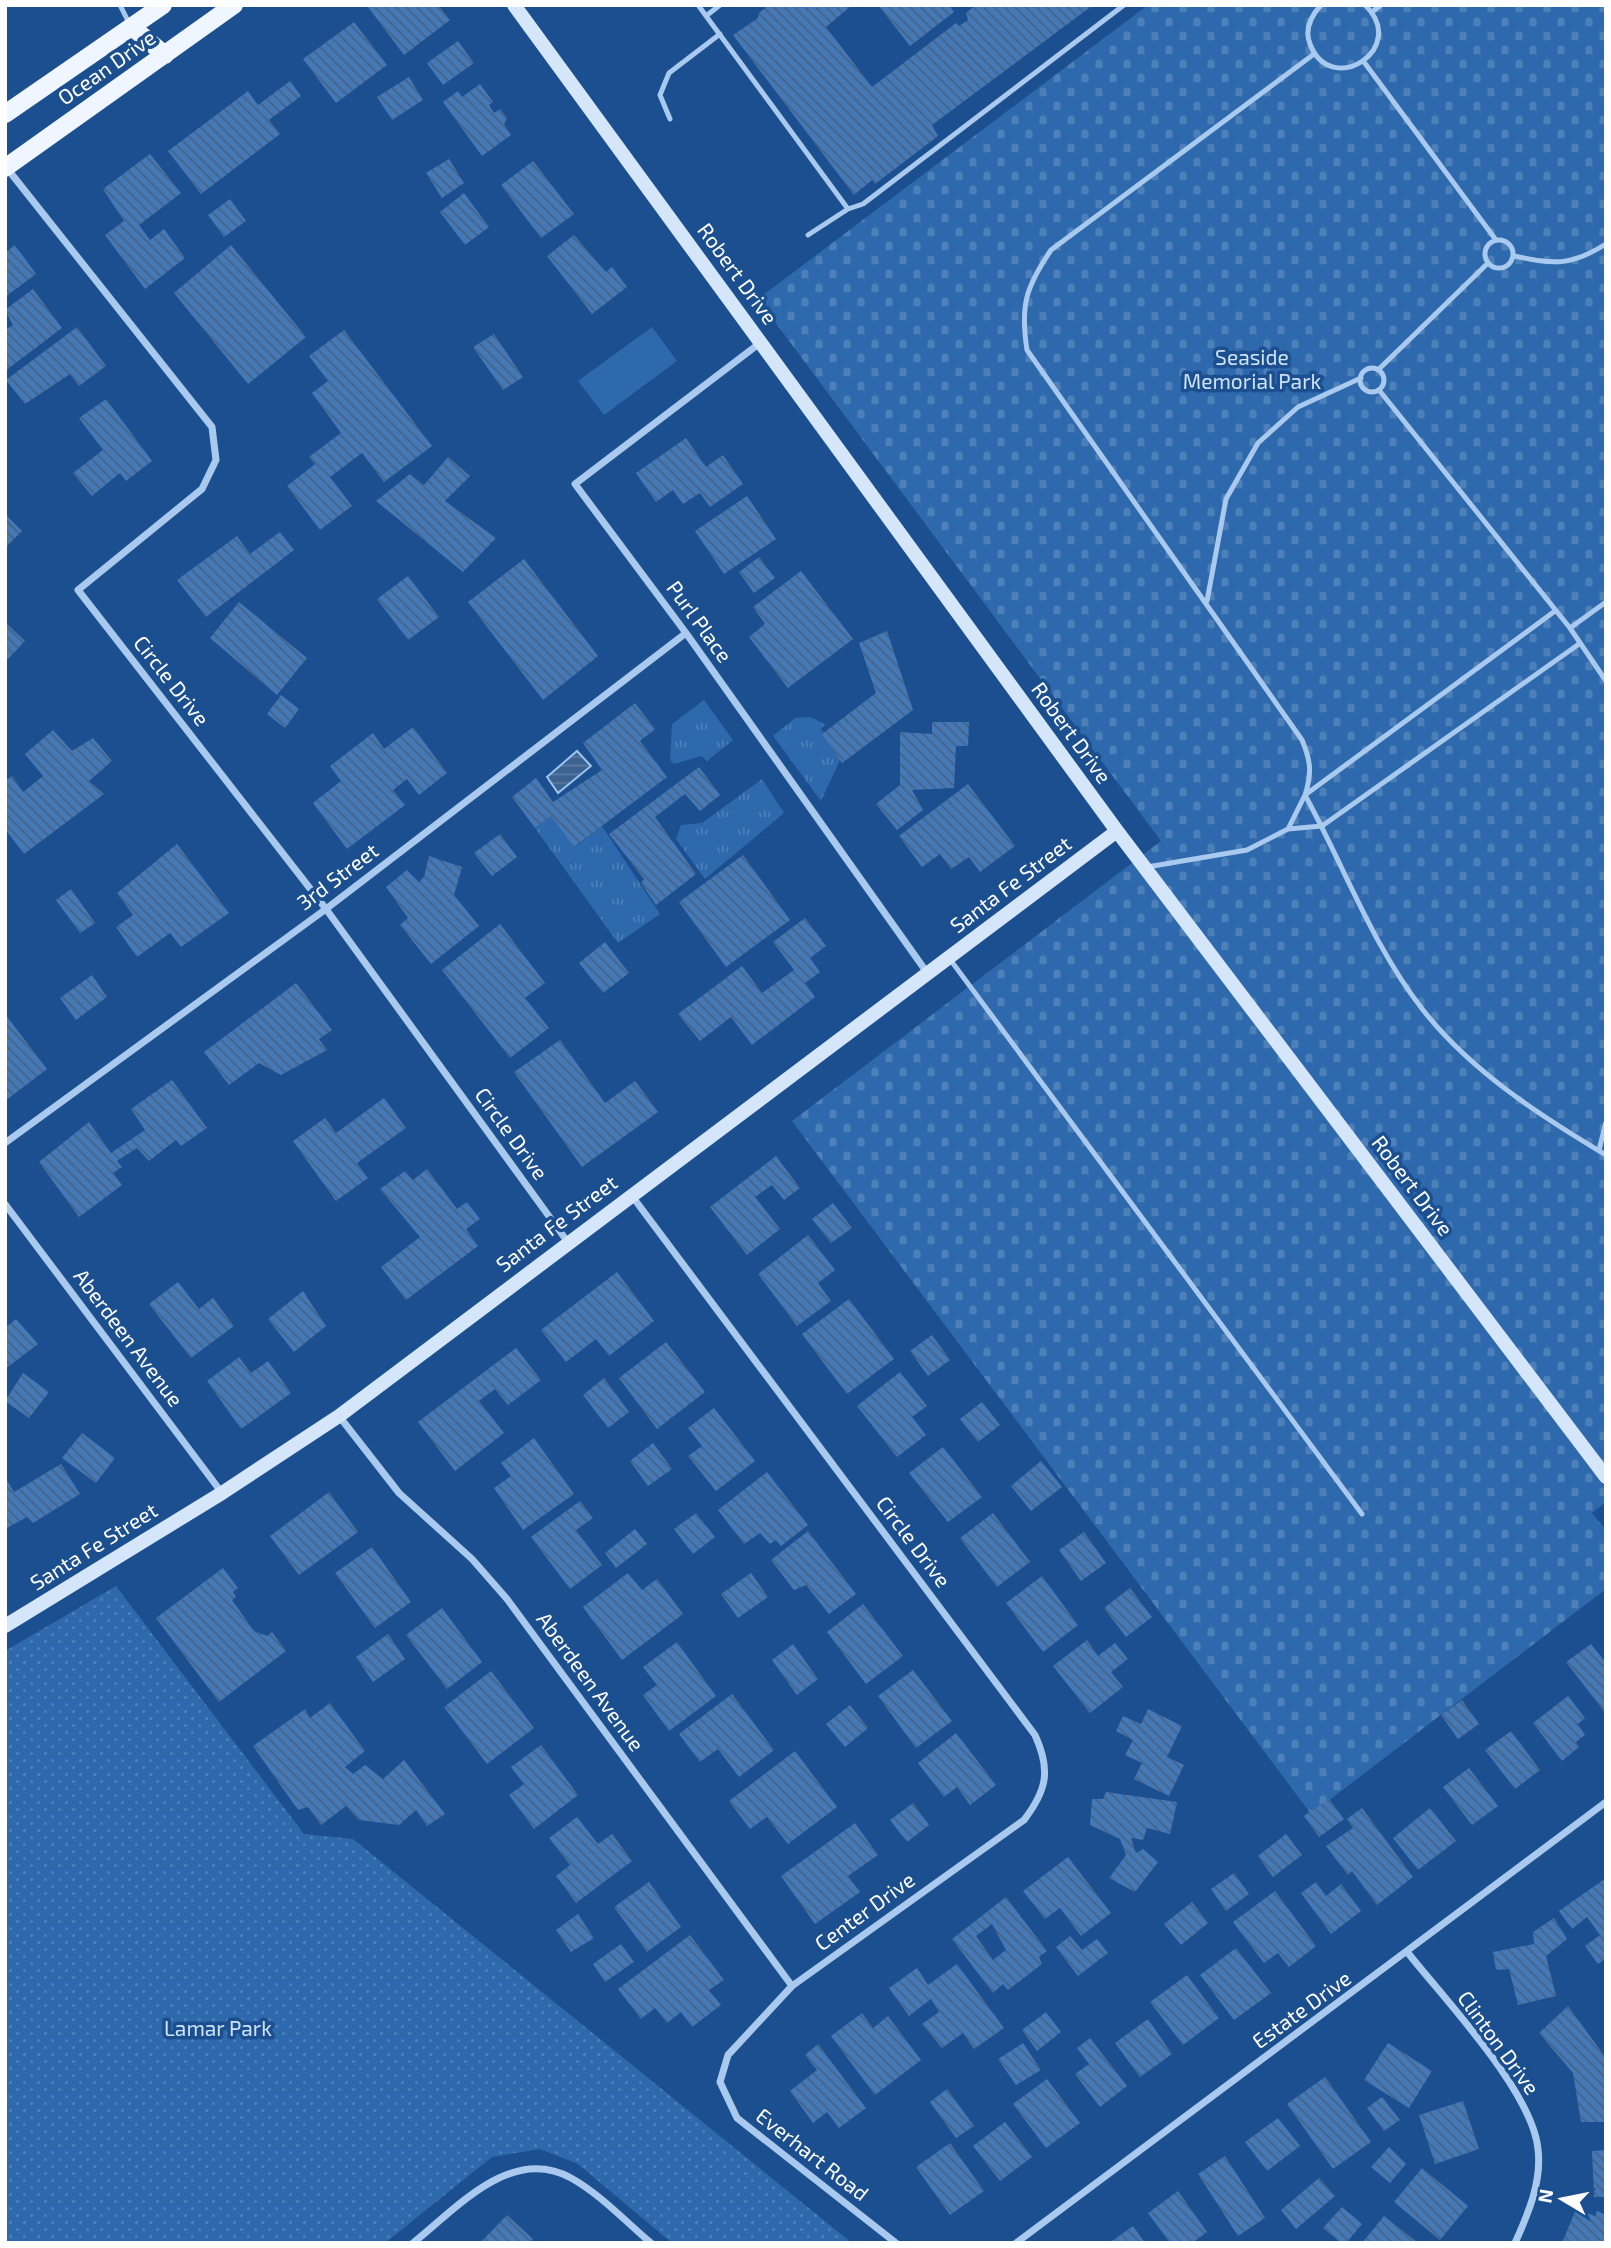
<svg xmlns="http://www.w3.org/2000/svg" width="1611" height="2248" viewBox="0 0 1611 2248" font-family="'Exo 2',sans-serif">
  <defs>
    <pattern id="grass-tufts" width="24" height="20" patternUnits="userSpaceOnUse" patternTransform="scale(1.75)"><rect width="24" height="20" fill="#2e69ad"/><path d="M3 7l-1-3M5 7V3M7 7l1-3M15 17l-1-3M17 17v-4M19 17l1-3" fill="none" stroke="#4d80b9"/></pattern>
    <pattern id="cemetery-stones" width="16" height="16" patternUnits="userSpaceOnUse" patternTransform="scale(1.75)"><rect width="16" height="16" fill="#2e69ad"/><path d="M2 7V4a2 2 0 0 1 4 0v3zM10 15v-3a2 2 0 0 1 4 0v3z" fill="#4d80b9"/></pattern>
    <pattern id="park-dots" width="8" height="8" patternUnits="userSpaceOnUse" patternTransform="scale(1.75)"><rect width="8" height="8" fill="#2e69ad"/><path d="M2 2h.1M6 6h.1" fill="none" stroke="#4d80b9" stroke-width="1.8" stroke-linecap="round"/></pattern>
    <pattern id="water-rules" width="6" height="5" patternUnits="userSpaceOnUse" patternTransform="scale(1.75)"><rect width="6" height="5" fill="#3c6290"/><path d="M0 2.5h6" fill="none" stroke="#597aa1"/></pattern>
    <pattern id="building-back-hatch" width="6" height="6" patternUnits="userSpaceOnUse" patternTransform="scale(1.75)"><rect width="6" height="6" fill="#4478b7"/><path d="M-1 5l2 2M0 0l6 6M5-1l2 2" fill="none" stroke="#486282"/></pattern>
  </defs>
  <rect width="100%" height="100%" fill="#1b4f8f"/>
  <path fill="url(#grass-tufts)" d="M704,700L733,740L707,761L701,756L674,764L670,760L672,724Z
    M810,717L825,724L821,729L840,760L821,801L773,736L795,718Z
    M762,779L784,813L705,879L676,839L681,825L702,823Z
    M551,816L575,847L602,826L660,914L618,943L535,828Z"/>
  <path fill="url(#cemetery-stones)" d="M1148,5H1606V1502L1592,1513L1606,1530V1589L1311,1814L792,1121L1161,841L758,299Z"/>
  <path fill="url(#park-dots)" d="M116,1586L304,1834L353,1839L852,2243H672L578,2164L540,2149L492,2157L385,2243H5V1651Z"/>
  <path fill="#2e69ad" d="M652,327L677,361L604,415L578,381Z"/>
  <path fill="url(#water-rules)" stroke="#9cc4f0" stroke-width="2" d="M577,751L591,766L558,793L547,777Z"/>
  <path fill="url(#building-back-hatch)" fill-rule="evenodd" d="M370,5H438L450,20L404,55L368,7Z
    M769,5H852L826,27L872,87L956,23L959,26L968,20L966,13L976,5H1093L932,125L938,136L875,184L872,180L854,195L733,35L758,18L759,13Z
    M878,5H949L954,12L910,46Z
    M354,22L387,65L336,103L303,59Z
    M458,41L474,63L443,85L427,63Z
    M409,77L423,100L392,120L377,97Z
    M290,81L301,96L269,120L280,134L201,194L168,151L248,91L258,105Z
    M480,84L493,102L489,105L494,113L500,109L507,118L504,124L511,135L482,156L443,102L458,91L462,97Z
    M150,154L181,193L139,225L150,240L164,229L185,258L145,289L105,235L124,221L103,189Z
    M449,159L464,183L442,198L426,173Z
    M533,161L574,214L541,238L501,185Z
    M464,193L489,227L465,245L440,212Z
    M230,199L246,221L224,237L208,215Z
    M574,235L606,272L612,267L627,287L592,314L547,256Z
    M15,245L36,274L5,297V253Z
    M231,245L306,337L248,384L174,293Z
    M33,289L62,328L5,371V330L13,325L5,310Z
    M77,327L106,366L79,386L70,374L25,404L6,380Z
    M344,330L432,446L384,482L362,453L330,477L352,506L320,530L287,486L315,464L309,457L341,433L312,393L328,381L309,356Z
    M494,334L523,377L503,390L473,347Z
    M106,399L152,461L126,481L120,473L92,496L73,473L103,450L79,418Z
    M686,438L706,467L723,455L743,484L710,507L700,493L683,504L673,490L656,502L636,473Z
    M448,457L470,476L445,501L496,538L463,572L376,501L410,474L424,485Z
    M747,496L776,539L724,574L695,531Z
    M5,514L22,531L5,548Z
    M280,532L294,550L206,617L177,580L237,536L250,554Z
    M759,557L775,578L754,593L739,572Z
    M524,559L598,656L543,700L468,602Z
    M801,571L853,639L788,688L749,637L765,624L753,607Z
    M408,576L439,617L408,640L377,599Z
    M239,602L307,658L277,695L210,638Z
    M5,622L25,641L5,662Z
    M887,631L913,710L842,763L822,734L876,693L859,643Z
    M281,695L299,709L285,728L267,714Z
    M635,703L655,729L640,741L667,777L574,847L551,816L535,828L512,797L536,778L553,802L602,770L583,743Z
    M932,722H969L968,746H956L954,788L912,790L923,810L897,830L876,804L900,785V732L932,734Z
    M413,727L447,773L419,795L407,779L393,790L405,805L347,849L313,803L341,781L330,766L373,733L384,749Z
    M53,730L72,751L93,738L112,761L89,781L104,794L24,854L5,829V781L12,776L23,792L43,776L25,754Z
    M699,767L720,795L700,811L685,794L655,817L696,874L656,905L641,883L644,879L609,834Z
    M968,784L1015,846L980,872L969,857L951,869L940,854L922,867L899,836Z
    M500,834L517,857L492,876L474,853Z
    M177,844L229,913L181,947L170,933L137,957L116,927L133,915L117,893Z
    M743,855L790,920L726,967L679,902Z
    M429,856L462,867L454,895L479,926L431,964L400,925L408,918L386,887L407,870L419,882L424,877Z
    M71,889L95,923L80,933L56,900Z
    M805,918L826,946L810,958L820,972L805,983L815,997L752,1045L731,1017L700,1041L678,1014L742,966L762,993L794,970L773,942Z
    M500,924L545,983L525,998L549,1028L510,1058L442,970Z
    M605,942L629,973L603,993L579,963Z
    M92,975L107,997L76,1020L60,998Z
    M296,983L332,1030L319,1039L327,1050L281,1075L259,1063L229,1085L204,1052Z
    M5,1014L47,1069L5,1101Z
    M560,1040L605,1103L635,1081L658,1112L582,1167L514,1072Z
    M172,1080L207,1128L181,1146L176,1140L149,1161L137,1148L117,1161L122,1167L113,1173L122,1185L79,1217L39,1162L89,1122L111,1153L145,1130L131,1109Z
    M384,1098L406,1128L357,1163L368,1178L336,1201L293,1141L325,1118L336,1133Z
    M776,1156L800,1188L784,1200L772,1185L755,1197L780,1229L747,1255L710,1207Z
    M427,1169L457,1209L467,1202L480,1219L466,1229L478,1246L406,1300L381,1267L420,1237L380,1189L405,1171L413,1180Z
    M833,1203L852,1228L831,1243L812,1219Z
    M808,1235L835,1270L818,1283L831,1301L797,1326L758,1274Z
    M617,1272L654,1321L609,1356L596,1339L566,1362L541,1330Z
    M178,1282L199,1309L213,1298L234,1326L191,1358L149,1304Z
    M303,1291L326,1326L294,1352L268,1319Z
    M849,1299L894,1359L847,1394L802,1334Z
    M16,1319L38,1344L5,1369V1328Z
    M932,1335L950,1360L928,1376L910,1351Z
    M666,1342L705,1392L657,1429L619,1378Z
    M516,1348L541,1380L508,1405L495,1389L479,1401L504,1433L455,1471L418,1422Z
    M239,1357L251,1373L268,1361L291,1393L241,1429L207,1381Z
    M900,1372L927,1406L912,1417L926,1435L897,1457L857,1406Z
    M23,1373L49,1392L29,1418L5,1401Z
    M604,1378L629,1412L608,1428L583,1395Z
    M982,1402L1000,1425L978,1442L960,1419Z
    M714,1408L755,1461L716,1491L688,1456L702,1446L688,1428Z
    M82,1433L115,1458L96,1483L62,1458Z
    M534,1438L574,1494L523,1530L494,1488L511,1476L501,1463Z
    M653,1443L672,1469L648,1486L630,1461Z
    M943,1447L982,1497L948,1522L909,1473Z
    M1041,1461L1062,1487L1031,1511L1011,1486Z
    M61,1464L80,1494L33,1523L27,1517L5,1529V1477L14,1492Z
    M767,1472L808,1525L781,1546L776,1540L770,1544L760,1533L744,1544L718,1510Z
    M329,1492L358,1532L299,1575L270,1536Z
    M580,1501L593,1518L576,1530L602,1565L570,1589L531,1537Z
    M696,1513L715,1537L693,1554L674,1529Z
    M993,1513L1030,1562L997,1587L960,1538Z
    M635,1529L647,1544L616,1568L605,1553Z
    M808,1531L856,1594L829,1614L806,1585L794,1590L771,1560Z
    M1084,1532L1106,1563L1081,1581L1059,1550Z
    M372,1547L411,1602L375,1628L335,1573Z
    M223,1568L238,1588L233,1592L236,1597L232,1600L254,1631L267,1636L272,1632L286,1651L219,1702L156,1618Z
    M628,1573L642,1590L657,1579L683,1614L622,1660L583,1607Z
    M751,1573L768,1597L738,1618L721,1594Z
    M1042,1576L1078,1625L1043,1652L1006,1603Z
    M1130,1588L1152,1617L1126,1637L1104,1608Z
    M863,1604L903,1656L866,1684L827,1632Z
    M442,1608L482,1662L447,1689L406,1635Z
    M388,1634L405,1659L373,1682L356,1657Z
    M1087,1640L1098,1656L1115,1643L1128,1659L1111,1672L1123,1687L1090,1713L1053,1666Z
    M677,1642L716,1696L669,1731L643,1695L657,1685L643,1667Z
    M793,1644L818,1679L797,1695L772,1660Z
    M1591,1644L1606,1663V1714L1566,1662Z
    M913,1670L952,1721L916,1748L878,1696Z
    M491,1671L534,1728L487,1764L444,1707Z
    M732,1694L774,1750L739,1777L718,1749L700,1762L679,1734Z
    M1568,1696L1585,1718L1578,1724L1585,1735L1576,1742L1579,1747L1562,1761L1533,1723Z
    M1462,1700L1479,1724L1458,1739L1441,1715Z
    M330,1703L365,1751L345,1767L353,1774L365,1765L383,1779L404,1760L445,1814L427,1826L416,1810L399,1825L359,1820L346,1806L321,1825L308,1807L298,1810L253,1746L305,1709L310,1718Z
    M850,1705L868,1728L845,1747L826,1724Z
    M1148,1709L1182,1726L1167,1757L1184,1765L1169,1796L1134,1779L1142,1763L1125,1755L1133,1740L1116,1731L1123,1716L1141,1724Z
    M1511,1731L1540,1770L1515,1789L1485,1750Z
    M956,1733L996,1785L970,1805L957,1787L944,1797L918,1763Z
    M541,1745L578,1795L534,1829L509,1795L524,1784L511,1767Z
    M795,1751L837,1807L788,1844L767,1817L750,1829L729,1801Z
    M1469,1768L1498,1806L1472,1825L1443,1787Z
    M1106,1792L1177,1802L1170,1834L1147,1828L1143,1840L1131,1838L1136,1853L1143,1849L1158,1862L1135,1892L1109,1878L1126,1855L1120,1839L1090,1825L1092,1799H1103Z
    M1329,1799L1344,1819L1319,1837L1304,1816Z
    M913,1803L929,1825L907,1842L890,1820Z
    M1362,1808L1413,1877L1377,1905L1352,1871L1348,1875L1326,1846L1353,1828L1347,1819Z
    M1430,1808L1456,1841L1418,1870L1393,1838Z
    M577,1817L598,1844L612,1834L632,1861L576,1903L556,1876L570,1865L549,1838Z
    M855,1823L878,1855L848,1876L860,1892L815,1924L781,1876Z
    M1286,1834L1302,1855L1273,1877L1258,1856Z
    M1068,1857L1111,1913L1081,1936L1060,1908L1045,1919L1023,1891Z
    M1234,1873L1249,1894L1226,1911L1211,1889Z
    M1606,1878V1958L1598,1964L1585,1946L1600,1935L1587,1917L1572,1929L1559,1911Z
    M649,1882L681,1927L647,1952L614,1907Z
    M1316,1882L1326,1896L1341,1884L1361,1911L1331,1934L1301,1893Z
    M1275,1891L1316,1946L1289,1967L1278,1953L1264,1963L1233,1922Z
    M1006,1897L1047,1951L1039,1957L1042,1964L1008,1990L1003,1984L993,1993L952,1939ZM992,1924L1006,1950L993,1960L976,1936Z
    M1192,1902L1208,1923L1181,1945L1164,1924Z
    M578,1914L594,1938L571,1952L556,1930Z
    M1554,1918L1567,1939L1546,1956L1556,1996L1518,2005L1509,1969L1496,1970L1493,1952L1534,1944L1533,1932Z
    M690,1935L724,1980L709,1990L721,2005L692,2027L681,2012L667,2023L655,2008L641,2019L618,1989Z
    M1070,1936L1082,1950L1097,1939L1108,1953L1078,1976L1056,1947Z
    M621,1944L634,1962L605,1982L593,1964Z
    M1236,1948L1271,1993L1234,2020L1200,1975Z
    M957,1964L1004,2028L974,2049L963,2033L942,2048L922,2024L939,2012L931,1999L909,2016L889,1988L917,1968L928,1985Z
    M1187,1975L1219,2018L1183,2045L1150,2002Z
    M1568,2006L1606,2058V2122H1581L1573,2073L1539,2033Z
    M1046,2012L1061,2032L1037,2051L1022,2030Z
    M862,2013L873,2028L888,2016L921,2060L875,2095L831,2036Z
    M1148,2019L1172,2054L1140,2077L1115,2043Z
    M1090,2038L1127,2086L1100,2107L1075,2074L1089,2064L1077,2048Z
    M1023,2043L1041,2070L1016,2085L998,2059Z
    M1388,2043L1432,2071L1409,2108L1364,2080Z
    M818,2044L866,2108L839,2128L827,2112L813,2123L790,2091L817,2070L805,2055Z
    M1325,2077L1371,2142L1333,2169L1287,2104Z
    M1047,2079L1080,2123L1046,2148L1013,2104Z
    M947,2089L974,2126L956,2138L930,2102Z
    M1382,2097L1400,2120L1384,2131L1367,2108Z
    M1463,2101L1479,2149L1435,2164L1419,2115Z
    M1278,2118L1300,2146L1267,2171L1245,2142Z
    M1005,2122L1032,2157L1000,2181L973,2146Z
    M950,2143L984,2191L950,2215L916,2167Z
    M1389,2147L1406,2164L1390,2183L1371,2167Z
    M1606,2150V2197H1594L1592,2151Z
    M1225,2156L1265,2218L1238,2236L1198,2174Z
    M1422,2168L1468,2206L1440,2240L1394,2202Z
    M1319,2178L1335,2196L1296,2229L1281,2210Z
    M1178,2191L1207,2232L1192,2243H1170L1148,2213Z
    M1342,2207L1362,2224L1346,2243H1341L1323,2228Z
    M1576,2209L1595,2216L1597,2211L1606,2215V2243H1562Z
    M507,2215L533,2239L529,2243H480Z
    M1384,2216L1418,2243H1362Z
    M1133,2226L1145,2243H1109Z"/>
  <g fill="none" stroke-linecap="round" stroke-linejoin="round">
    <path stroke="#a9c9ee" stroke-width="5" d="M120,5L130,25
      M698,5L848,209
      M1321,5C1311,16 1304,29 1310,44C1331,99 1410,48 1365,5
      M1372,12L1381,5
      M706,16L720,5
      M1314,54L1051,250C1026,287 1020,305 1027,350L1302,740C1311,761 1312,773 1305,795C1344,866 1372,945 1423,1010C1471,1071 1539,1115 1606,1155
      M1364,62L1496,240
      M670,119L660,95L669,73L720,34
      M808,235L848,209L863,204L1124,5
      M1485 254a14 14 0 1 1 28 0a14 14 0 1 1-28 0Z
      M1514,256C1554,264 1569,267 1606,244
      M1360 380a12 12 0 1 1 24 0a12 12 0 1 1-24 0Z
      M1379,369L1488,263
      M1379,390L1570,628L1606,681
      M1207,601L1226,499L1258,443L1298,407L1361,378
      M1570,628L1606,602
      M1288,829L1305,795L1555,611
      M1147,867L1247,850L1288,829L1322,826L1579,644
      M949,958L1362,1514
      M1599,1150L1606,1122"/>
    <path stroke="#a9c9ee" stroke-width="7" d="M6,167L212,427L216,460L202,489L78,590L326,909L567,1241
      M760,343L575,484L686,633L928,974
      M5,1143L326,909L686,633
      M632,1196L1035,1735C1051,1770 1047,1790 1024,1820L792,1986L728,2055L720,2082L737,2118L896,2243
      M5,1204L222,1493
      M339,1416L399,1493L472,1559L507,1599L792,1986
      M1408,1953C1446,2001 1532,2091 1538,2149C1542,2182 1528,2214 1515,2243
      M413,2243C457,2208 511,2145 571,2178C600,2194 626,2222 651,2243
      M1016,2243L1606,1802"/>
    <path stroke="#d6e6fa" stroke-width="14" d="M514,5L1117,831L1606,1477
      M5,1626L222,1493L339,1416L1117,831"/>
    <path stroke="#f0f6ff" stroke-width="18" d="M132,27L165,55
      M5,114L163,5
      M5,168L234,5"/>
  </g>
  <g text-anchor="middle" stroke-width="7" stroke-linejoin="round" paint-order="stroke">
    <g font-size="21" fill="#fff" stroke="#1b4f8f">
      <text transform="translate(107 68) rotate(-35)" y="7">Ocean Drive</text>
      <text transform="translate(737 274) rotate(54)" y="7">Robert Drive</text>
      <text transform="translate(699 622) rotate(54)" y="7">Purl Place</text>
      <text transform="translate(171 681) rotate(52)" y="7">Circle Drive</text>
      <text transform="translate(1071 733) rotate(54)" y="7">Robert Drive</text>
      <text transform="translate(338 877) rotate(-37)" y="7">3rd Street</text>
      <text transform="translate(1011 885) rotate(-37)" y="7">Santa Fe Street</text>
      <text transform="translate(511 1134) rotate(54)" y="7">Circle Drive</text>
      <text transform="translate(1412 1186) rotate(53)" y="7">Robert Drive</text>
      <text transform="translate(557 1224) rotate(-37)" y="7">Santa Fe Street</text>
      <text transform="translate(128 1338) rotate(53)" y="7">Aberdeen Avenue</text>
      <text transform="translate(913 1542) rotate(53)" y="7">Circle Drive</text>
      <text transform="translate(94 1547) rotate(-32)" y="7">Santa Fe Street</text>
      <text transform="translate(590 1682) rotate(54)" y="7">Aberdeen Avenue</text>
      <text transform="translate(865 1912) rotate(-36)" y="7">Center Drive</text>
      <text transform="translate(1302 2010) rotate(-36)" y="7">Estate Drive</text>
      <text transform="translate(1498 2043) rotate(54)" y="7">Clinton Drive</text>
      <text transform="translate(812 2155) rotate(38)" y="7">Everhart Road</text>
    </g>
    <g font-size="21" fill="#cfe3fa" stroke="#1b4f8f">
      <text x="1252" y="365">Seaside<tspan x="1252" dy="24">Memorial Park</tspan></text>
      <text x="218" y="2036">Lamar Park</text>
    </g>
  </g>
  <rect width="1611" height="2248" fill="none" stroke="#ffffff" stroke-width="14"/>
  <g transform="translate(1562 2199) rotate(280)" stroke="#1b4f8f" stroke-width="5" paint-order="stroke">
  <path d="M0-5L12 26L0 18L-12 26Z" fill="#ffffff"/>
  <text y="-10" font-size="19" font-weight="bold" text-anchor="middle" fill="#ffffff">N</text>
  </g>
</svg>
